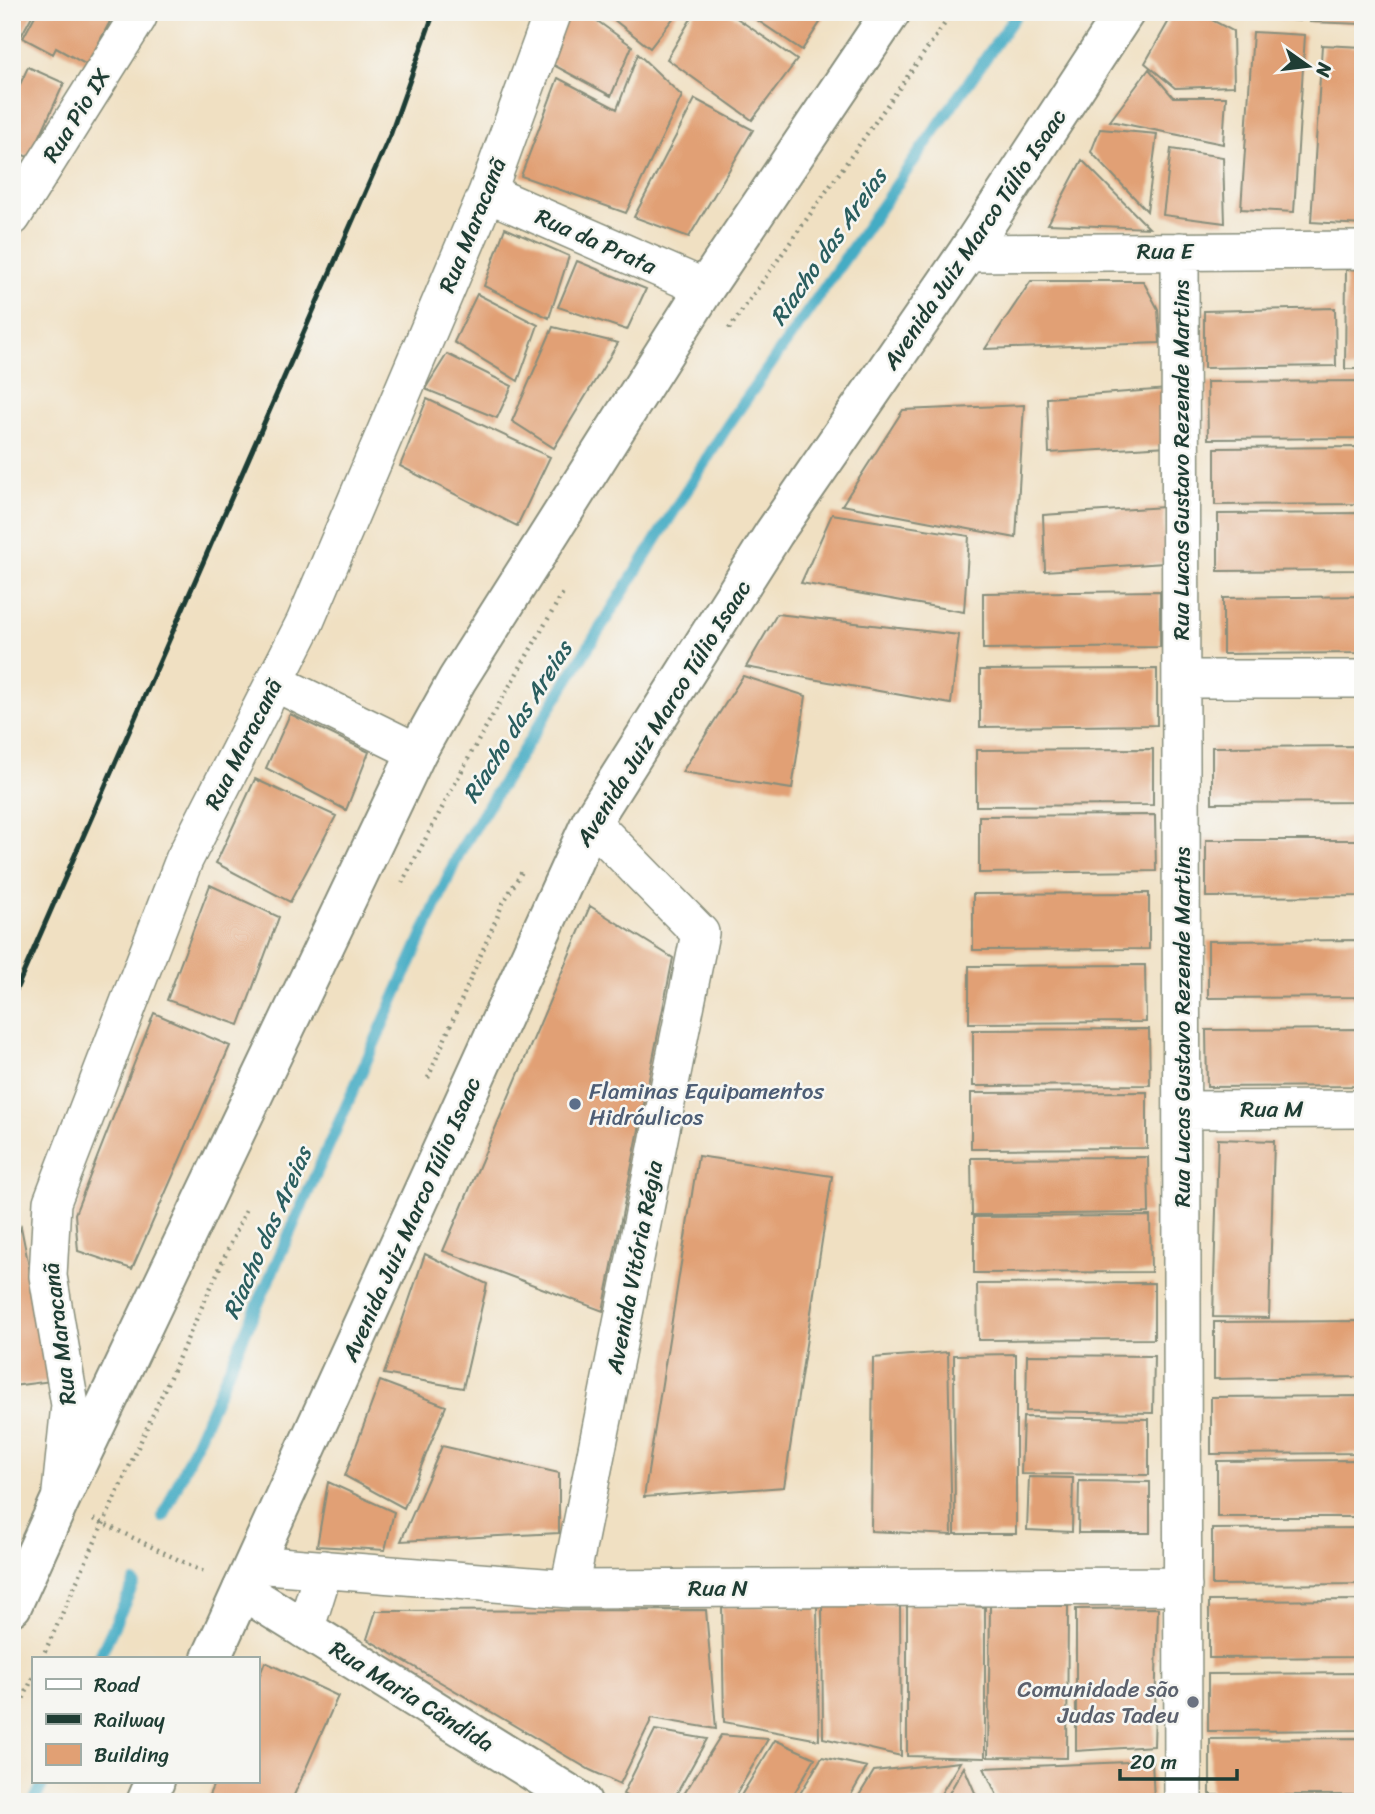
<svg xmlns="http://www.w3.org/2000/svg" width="1375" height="1814" viewBox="0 0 1375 1814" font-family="Sriracha,sans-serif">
  <rect width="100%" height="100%" fill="#f6f6f2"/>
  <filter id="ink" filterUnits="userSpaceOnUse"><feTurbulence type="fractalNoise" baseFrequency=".0143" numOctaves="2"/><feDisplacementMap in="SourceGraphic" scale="14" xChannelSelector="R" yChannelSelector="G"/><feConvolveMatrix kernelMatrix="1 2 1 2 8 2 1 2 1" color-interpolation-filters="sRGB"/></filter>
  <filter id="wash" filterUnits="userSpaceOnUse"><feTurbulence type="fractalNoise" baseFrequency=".00686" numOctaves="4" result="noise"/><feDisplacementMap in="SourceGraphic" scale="28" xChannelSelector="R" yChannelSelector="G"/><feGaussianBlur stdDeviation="1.57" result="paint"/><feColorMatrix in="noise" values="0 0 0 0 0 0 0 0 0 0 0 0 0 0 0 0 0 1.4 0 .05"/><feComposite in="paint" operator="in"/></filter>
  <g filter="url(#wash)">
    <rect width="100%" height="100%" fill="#f0e0c2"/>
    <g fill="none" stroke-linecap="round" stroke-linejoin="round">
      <path stroke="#44acc4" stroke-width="12" d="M163,1517L460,851L728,425L1018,12
        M99,1658L134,1583
        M34,1802L44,1781"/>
    </g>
    <g id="blocks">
      <path fill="#e1a074" d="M12,12H34L20,38L12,33Z
        M37,12H115L87,65L56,48L53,54L23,38Z
        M569,12H585L632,46L611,96L548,62Z
        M604,12H678L650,48Z
        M695,12H728L797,60L752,120L667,59Z
        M745,12H827L802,50Z
        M1174,12H1197L1233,31L1234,86L1175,88L1145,63Z
        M1227,12H1300V21L1227,14Z
        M1311,12H1363V24L1310,22Z
        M1253,32L1305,35L1294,212L1241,209Z
        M1322,45L1363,47V225L1311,222Z
        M638,54L682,96L626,213L521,176L558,78L617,109Z
        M28,67L64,83L30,158L12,150V102Z
        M1149,69L1173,97H1226L1223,144L1110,121Z
        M12,73L19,76L12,91Z
        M695,99L753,130L689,237L634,217Z
        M1100,129L1157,134L1147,211L1091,152Z
        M1171,149L1223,157L1225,223L1163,215Z
        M1082,160L1149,228L1048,224Z
        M505,228L569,256L549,318L484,286Z
        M577,261L646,289L627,330L558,307Z
        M1346,269L1363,270V369H1345Z
        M1031,281H1143L1158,309L1160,343L985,349Z
        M477,294L538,325L518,381L454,342Z
        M1335,308L1336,366L1204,368V311Z
        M553,327L618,343L554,448L512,421Z
        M447,354L512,386L497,418L425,389Z
        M1363,381V438L1208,439L1207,382Z
        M1168,389V446L1049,453L1047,398Z
        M427,399L550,457L517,526L400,466Z
        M1024,405L1016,538L842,505L903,410Z
        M1363,447V504L1215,505V448Z
        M1164,507V563L1045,571L1043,515Z
        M1363,513V570L1218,571V514Z
        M832,514L969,536L964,612L801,583Z
        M1160,591V647L983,649V593Z
        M1363,596V653L1223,654V598Z
        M777,614L959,635L951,704L746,667Z
        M1157,669V725L980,727V670Z
        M743,676L806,696L792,789L682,772Z
        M290,714L369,752L346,810L266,768Z
        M1363,746V802L1212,803V747Z
        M1153,749V805L976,806V750Z
        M255,779L336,816L290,902L216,863Z
        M1155,815L1156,871L979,873V816Z
        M1206,840H1363V896L1206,897Z
        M210,885L279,917L239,1025L167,1000Z
        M1149,893V949L973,950V894Z
        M590,906L673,958L603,1311L443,1251Z
        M1363,940V997L1208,998V941Z
        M1145,965L1146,1022L969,1023V966Z
        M154,1013L230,1046L132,1269L78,1251L75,1214Z
        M1149,1029L1150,1085L973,1086V1030Z
        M1363,1029V1086L1207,1087L1206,1030Z
        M1147,1092V1148L971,1149V1093Z
        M1218,1139L1274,1141L1269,1318L1213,1317Z
        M698,1156L832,1176L784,1487L644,1497Z
        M1148,1157L1149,1213L972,1215L971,1158Z
        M1150,1216L1151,1272L974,1273V1217Z
        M21,1227L52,1381L12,1386V1254Z
        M425,1254L487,1284L463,1388L384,1374Z
        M1154,1283V1339L978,1340L977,1284Z
        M1363,1321V1377L1214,1379V1322Z
        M948,1352L952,1535L871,1531L873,1358Z
        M1016,1354V1534H955L954,1355Z
        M1027,1355L1154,1356L1153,1413L1026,1411Z
        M380,1381L446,1406L404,1508L345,1476Z
        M1363,1396V1453L1211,1454V1397Z
        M1023,1417L1149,1419V1475L1021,1474Z
        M442,1446L559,1473V1533L401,1541Z
        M1363,1460V1517H1217V1461Z
        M1029,1477L1073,1478L1072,1532L1027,1530Z
        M1079,1481L1150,1482V1533H1078Z
        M328,1482L394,1512L385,1550L317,1546Z
        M1363,1528V1584L1212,1585V1529Z
        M1363,1600V1657L1209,1658V1601Z
        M822,1601L900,1606L901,1756L823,1738Z
        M907,1603L985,1607V1758L907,1756Z
        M817,1606L819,1740L724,1722L722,1607Z
        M990,1606H1068L1067,1758L988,1757Z
        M1158,1608L1154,1746L1076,1751V1609Z
        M706,1610L716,1729L652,1718L620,1784L590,1770L367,1639L376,1611Z
        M265,1662L338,1696L291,1802H206L215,1781H257V1682Z
        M1363,1673V1730L1208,1731V1674Z
        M655,1730L707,1739L672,1802H637L623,1794Z
        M721,1735L768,1739L732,1802H679Z
        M1363,1738V1795H1210V1739Z
        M775,1740L815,1758L789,1802H737Z
        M822,1757L867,1767L847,1802H795Z
        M1152,1761L1154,1800L1116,1802H1000L984,1768Z
        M960,1762L936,1802H855L874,1771Z
        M964,1767L979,1802H944Z"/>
    </g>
  </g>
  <g filter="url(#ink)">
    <use href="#blocks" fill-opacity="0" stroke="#888e7b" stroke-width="2"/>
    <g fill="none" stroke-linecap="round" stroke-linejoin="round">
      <defs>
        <path id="street" d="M487,193L705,288
          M12,217L138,17V12
          M1180,251L1183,1802
          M967,253L1363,250
          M1181,679H1363
          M274,682L417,752
          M1182,1110L1363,1109
          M61,1492L70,1405L48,1276L52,1202L184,860L305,622L487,193L553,12
          M254,1564L569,1589L1183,1586
          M569,1589L700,933L591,822
          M305,1630L324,1569"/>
        <path id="secondary" d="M242,1590L582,1802"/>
        <path id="primary" d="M12,1606L61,1498L417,752L457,680L705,288L891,12
          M211,1658L591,822L774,533L967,253L1125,12
          M146,1802L155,1781"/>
      </defs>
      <use href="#street" stroke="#888e7b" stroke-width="40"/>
      <use href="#secondary" stroke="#888e7b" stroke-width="42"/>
      <use href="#primary" stroke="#888e7b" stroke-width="42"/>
      <path stroke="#888e7b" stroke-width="4.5" stroke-dasharray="2 5" stroke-linecap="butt" d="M729,329L953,12
        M402,883L474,748L564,591
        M428,1078L503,903L523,870
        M94,1519L206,1573
        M42,1658L246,1210
        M12,1724L33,1677"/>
      <use href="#street" stroke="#fff" stroke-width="37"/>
      <use href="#secondary" stroke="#fff" stroke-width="38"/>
      <use href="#primary" stroke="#fff" stroke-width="38"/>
      <path stroke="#1f3d34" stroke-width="5" d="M12,999L391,133L434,12"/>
    </g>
  </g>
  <circle fill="#5c6f8a" stroke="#f6f6f2" stroke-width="2.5" cx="575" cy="1104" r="7"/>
  <circle fill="#6b7280" stroke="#f6f6f2" stroke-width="2.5" cx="1193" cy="1702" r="7"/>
  <g text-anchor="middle" stroke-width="5" stroke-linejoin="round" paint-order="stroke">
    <g font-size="23" fill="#1f3d34" stroke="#f6f6f2">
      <text transform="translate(76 115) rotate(-58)" y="8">Rua Pio IX</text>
      <text transform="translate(472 225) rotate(-68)" y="8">Rua Maracanã</text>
      <text transform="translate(974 239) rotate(-56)" y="8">Avenida Juiz Marco Túlio Isaac</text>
      <text transform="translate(596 241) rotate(24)" y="8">Rua da Prata</text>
      <text x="1165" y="259">Rua E</text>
      <text transform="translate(1181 460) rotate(-90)" y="8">Rua Lucas Gustavo Rezende Martins</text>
      <text transform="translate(663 713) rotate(-58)" y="8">Avenida Juiz Marco Túlio Isaac</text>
      <text transform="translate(243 744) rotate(-63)" y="8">Rua Maracanã</text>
      <text transform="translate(1182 1027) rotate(-90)" y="8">Rua Lucas Gustavo Rezende Martins</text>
      <text x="1272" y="1117">Rua M</text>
      <text transform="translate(411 1219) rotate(-66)" y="8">Avenida Juiz Marco Túlio Isaac</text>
      <text transform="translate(634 1267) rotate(-79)" y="8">Avenida Vitória Régia</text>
      <text transform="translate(59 1334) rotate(-97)" y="8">Rua Maracanã</text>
      <text x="718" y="1596">Rua N</text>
      <text transform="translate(412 1696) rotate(32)" y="8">Rua Maria Cândida</text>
    </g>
    <g font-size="23" fill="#4e5e75" stroke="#f6f6f2" text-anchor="start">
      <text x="589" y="1099">Flaminas Equipamentos<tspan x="589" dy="26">Hidráulicos</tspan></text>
    </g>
    <g font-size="23" fill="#5b616d" stroke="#f6f6f2" text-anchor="end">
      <text x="1179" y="1697">Comunidade são<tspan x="1179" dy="26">Judas Tadeu</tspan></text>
    </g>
    <g font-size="24" font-style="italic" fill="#2a5e5f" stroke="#f6f6f2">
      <text transform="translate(828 247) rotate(-55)" y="8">Riacho das Areias</text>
      <text transform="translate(517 722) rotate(-58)" y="8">Riacho das Areias</text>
      <text transform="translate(267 1233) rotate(-66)" y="8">Riacho das Areias</text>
    </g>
  </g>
  <rect width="1375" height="1814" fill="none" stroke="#f6f6f2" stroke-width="42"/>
  <rect x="32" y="1657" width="228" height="126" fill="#f6f6f2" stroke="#a0aca6" stroke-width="2"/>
  <rect x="46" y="1679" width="35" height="10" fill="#ffffff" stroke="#a0aca6" stroke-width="2"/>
  <text x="94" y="1692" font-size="21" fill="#1f3d34">Road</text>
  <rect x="46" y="1714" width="35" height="10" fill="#1f3d34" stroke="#a0aca6" stroke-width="2"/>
  <text x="94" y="1727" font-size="21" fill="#1f3d34">Railway</text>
  <rect x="46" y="1744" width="35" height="21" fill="#e1a074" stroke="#a0aca6" stroke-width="2"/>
  <text x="94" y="1762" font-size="21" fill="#1f3d34">Building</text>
  <g transform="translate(1308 66) rotate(104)" stroke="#f6f6f2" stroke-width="5" paint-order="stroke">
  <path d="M0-5L12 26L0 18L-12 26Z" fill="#1f3d34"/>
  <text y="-10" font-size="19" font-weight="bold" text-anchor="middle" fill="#1f3d34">N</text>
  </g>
  <path d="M1120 1769v10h117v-10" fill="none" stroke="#1f3d34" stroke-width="3.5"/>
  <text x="1130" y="1769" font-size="21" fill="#1f3d34" stroke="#f6f6f2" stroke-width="5" paint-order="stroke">20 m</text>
</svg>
